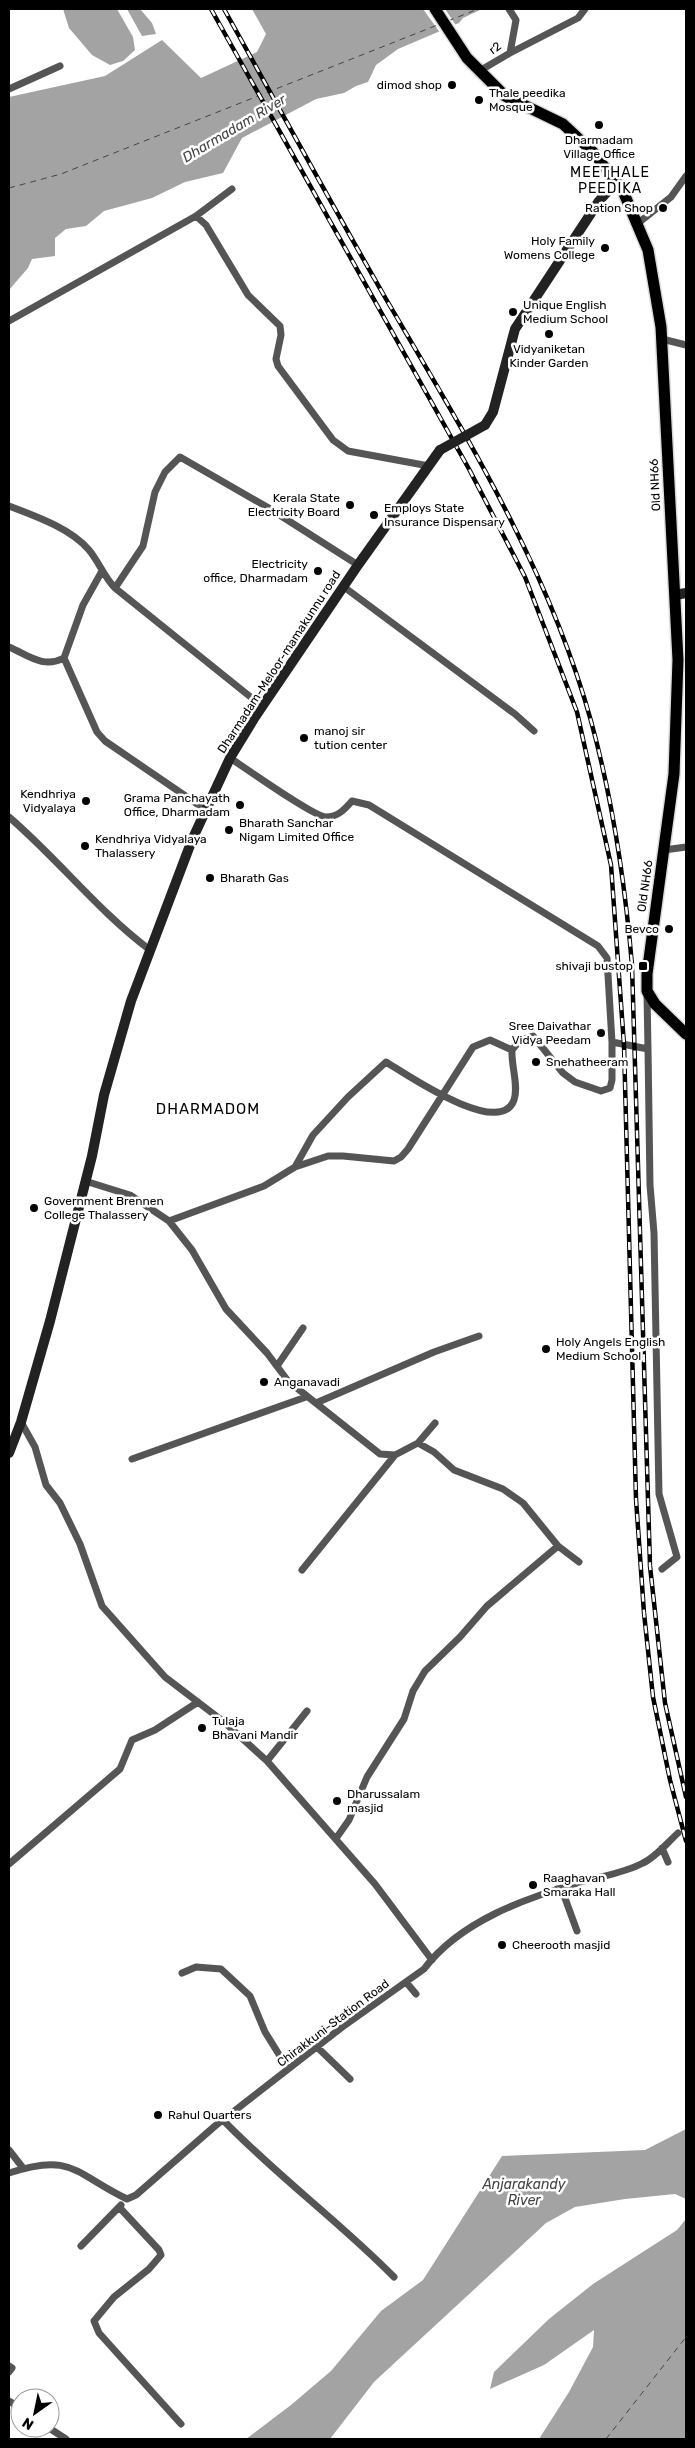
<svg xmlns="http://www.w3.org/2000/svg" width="695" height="2448" viewBox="0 0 695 2448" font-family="Rubik,sans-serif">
  <rect width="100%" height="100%" fill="#fff"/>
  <path fill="#a3a3a3" d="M63,9H117L133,37L135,50L123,61L110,65L92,55L69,28Z
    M127,9H140L152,23L156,34L142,36Z
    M252,9H482L463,18L459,23L398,49L376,65L368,82L356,86L344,93L316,99L242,138L223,173L185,182L152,198L104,211L86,226L66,229L55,238V256L32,259L28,268L9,290V97L105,76L162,40L201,78L257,52L266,34Z
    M686,2129V2199L675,2194L625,2199L575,2207L546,2223L374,2382L330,2439H246L291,2405L331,2371L381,2311L423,2280L502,2156L645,2150Z
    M686,2219V2439H539L569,2392L593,2347L594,2330L544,2365L490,2389L494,2372L549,2319L593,2284L677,2230Z"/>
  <path fill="#fff" d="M423,9H445L457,27L441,34Z"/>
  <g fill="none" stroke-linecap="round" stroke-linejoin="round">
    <path stroke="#444" stroke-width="1" stroke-dasharray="6 5" stroke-linecap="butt" d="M448,21L478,9
      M9,188L61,174L440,24
      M606,2439L686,2337"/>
    <defs>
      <path id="primary" d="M435,9L467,58L505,96L563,124L593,152L623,191L648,250L661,327L678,660L674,774L647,974V991L655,1004L686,1034"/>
    </defs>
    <use href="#primary" stroke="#dbdbdb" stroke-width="14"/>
    <path stroke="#555" stroke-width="7" d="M510,53L578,18L585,9
      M481,70L510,53L516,20L509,9
      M9,89L60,66
      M196,216L206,225L248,295L280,326L281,335L276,359L278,366L333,440L348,451L429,466
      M637,224L671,197L686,176
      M9,321L196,216L232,189
      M662,339L686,345
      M9,506C35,516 70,528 89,550C99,562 104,577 115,588L263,707
      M102,571L83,605L64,658L97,732L105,741L206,810
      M344,587L515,714L534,731
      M115,588L143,546L155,492L165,472L180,457L267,507L358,565
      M9,647C28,655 43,669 64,658
      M230,758C244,767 314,817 326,817C338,817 345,809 352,801L369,805L598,946L607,958L612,1042L648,1049L647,994
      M9,817C58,859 98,911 150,950
      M664,850L686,847
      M648,1049L650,1185L654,1233L659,1494L677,1557L662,1569
      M295,1167L328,1156H343L394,1161L401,1157L408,1149L473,1047L490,1040L512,1050
      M85,1181L130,1195L169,1221
      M277,1366L303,1328
      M316,1403L434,1352L479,1336
      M21,1422L35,1447L46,1485L60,1503L80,1544L102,1606L165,1677L224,1722L267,1761L375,1884L432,1960
      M418,1443L435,1423
      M132,1459L306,1397
      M579,1562L558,1546L523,1503L503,1489L454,1470L434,1452L418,1443L395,1455L380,1454L288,1381L267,1353L226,1309L192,1250L169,1221L264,1186L295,1167L313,1135L348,1097L386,1062C406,1074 500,1139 514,1100C519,1086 511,1066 512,1050L520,1040L533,1036L563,1073L575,1082L601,1091L610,1088L612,1080V1042
      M302,1570L395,1455
      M267,1761L307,1711
      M337,1837L349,1820L367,1777L404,1719L413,1691L425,1671L460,1637L487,1606L558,1546
      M662,1848L668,1862
      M9,1864L120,1769L132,1740L155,1730L198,1702
      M557,1889L562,1890L577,1931
      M182,1973L196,1967L221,1969L250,1996L265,2032L288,2069
      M406,1982L416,1994
      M317,2047L350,2079
      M223,2120C277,2176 340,2222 394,2277
      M9,2150L23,2168
      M9,2173C72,2152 75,2174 127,2199L136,2195L215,2126L341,2028L424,1969C460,1921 526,1898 581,1882C602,1876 624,1873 643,1863C656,1857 667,1843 678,1833
      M119,2207L159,2250L161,2255L149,2269L114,2297L94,2321L99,2333L181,2424
      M81,2246L121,2205
      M9,2366L12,2368L9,2372
      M9,2401L20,2408
      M49,2428L66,2439"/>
    <path stroke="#222" stroke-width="10" d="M485,425L493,412L515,329L599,201L617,181
      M675,595L686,593
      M9,1453L21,1422L50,1321L92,1156L104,1095L131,1001L192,840L230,758L255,717L358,565L440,450"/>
    <use href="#primary" stroke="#000" stroke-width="11"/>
    <defs>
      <path id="rail" d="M211,9L469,469L525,577L577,712L611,865L624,1045L636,1499L644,1613L653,1697L670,1780L686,1841
        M224,9C278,106 331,203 386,299C465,434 549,569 591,721C613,801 625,883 632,965L650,1566L665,1703L686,1797"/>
    </defs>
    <use href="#rail" stroke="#000" stroke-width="4.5"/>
    <use href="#rail" stroke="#fff" stroke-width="2.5" stroke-dasharray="8" stroke-linecap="butt"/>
    <path stroke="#222" stroke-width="10" d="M440,450L485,425"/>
  </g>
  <g fill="#000" stroke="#fff" stroke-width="2">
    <circle cx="452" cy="85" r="5"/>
    <circle cx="479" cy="100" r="5"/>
    <circle cx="599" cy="125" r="5"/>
    <circle cx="663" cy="208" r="5"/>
    <circle cx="605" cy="248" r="5"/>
    <circle cx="513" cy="312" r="5"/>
    <circle cx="549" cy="334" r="5"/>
    <circle cx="350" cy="505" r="5"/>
    <circle cx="374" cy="515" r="5"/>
    <circle cx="318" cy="571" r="5"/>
    <circle cx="304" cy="738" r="5"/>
    <circle cx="86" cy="801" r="5"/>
    <circle cx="240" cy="805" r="5"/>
    <circle cx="229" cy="830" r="5"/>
    <circle cx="85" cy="846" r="5"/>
    <circle cx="210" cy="878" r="5"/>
    <circle cx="669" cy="929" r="5"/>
    <rect x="638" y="961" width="10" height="10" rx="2.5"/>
    <circle cx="601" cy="1033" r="5"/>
    <circle cx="536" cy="1062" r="5"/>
    <circle cx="34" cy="1208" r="5"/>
    <circle cx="546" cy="1349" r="5"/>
    <circle cx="264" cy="1382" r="5"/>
    <circle cx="202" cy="1728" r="5"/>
    <circle cx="337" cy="1801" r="5"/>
    <circle cx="533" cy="1885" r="5"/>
    <circle cx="502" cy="1945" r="5"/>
    <circle cx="158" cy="2115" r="5"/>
  </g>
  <g text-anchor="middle" stroke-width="5" stroke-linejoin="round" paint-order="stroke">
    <g font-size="12" fill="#000" stroke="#fff">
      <text transform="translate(495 48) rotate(-37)" y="4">r2</text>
      <text transform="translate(655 485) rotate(-93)" y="4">Old NH66</text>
      <text transform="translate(279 662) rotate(-57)" y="4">Dharmadam-Meloor-mamakunnu road</text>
      <text transform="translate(645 886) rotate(-82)" y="4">Old NH66</text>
      <text transform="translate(333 2023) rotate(-37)" y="4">Chirakkuni-Station Road</text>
    </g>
    <g font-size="12" fill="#000" stroke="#fff" text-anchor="start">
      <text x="442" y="89" text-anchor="end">dimod shop</text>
      <text x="489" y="97">Thale peedika<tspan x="489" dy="14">Mosque</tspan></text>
      <text x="599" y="144" text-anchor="middle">Dharmadam<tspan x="599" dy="14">Village Office</tspan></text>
      <text x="653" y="212" text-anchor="end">Ration Shop</text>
      <text x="595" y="245" text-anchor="end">Holy Family<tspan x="595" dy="14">Womens College</tspan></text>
      <text x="523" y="309">Unique English<tspan x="523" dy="14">Medium School</tspan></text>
      <text x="549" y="353" text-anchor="middle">Vidyaniketan<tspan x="549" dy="14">Kinder Garden</tspan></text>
      <text x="340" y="502" text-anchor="end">Kerala State<tspan x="340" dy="14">Electricity Board</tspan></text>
      <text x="384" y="512">Employs State<tspan x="384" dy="14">Insurance Dispensary</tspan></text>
      <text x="308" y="568" text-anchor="end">Electricity<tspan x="308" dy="14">office, Dharmadam</tspan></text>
      <text x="314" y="735">manoj sir<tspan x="314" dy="14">tution center</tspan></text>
      <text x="76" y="798" text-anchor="end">Kendhriya<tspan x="76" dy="14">Vidyalaya</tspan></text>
      <text x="230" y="802" text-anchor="end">Grama Panchayath<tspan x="230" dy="14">Office, Dharmadam</tspan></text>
      <text x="239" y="827">Bharath Sanchar<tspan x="239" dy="14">Nigam Limited Office</tspan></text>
      <text x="95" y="843">Kendhriya Vidyalaya<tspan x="95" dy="14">Thalassery</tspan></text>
      <text x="220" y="882">Bharath Gas</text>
      <text x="659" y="933" text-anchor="end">Bevco</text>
      <text x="633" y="970" text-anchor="end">shivaji bustop</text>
      <text x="591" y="1030" text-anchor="end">Sree Daivathar<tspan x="591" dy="14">Vidya Peedam</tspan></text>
      <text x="546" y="1066">Snehatheeram</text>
      <text x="44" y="1205">Government Brennen<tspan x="44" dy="14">College Thalassery</tspan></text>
      <text x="556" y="1346">Holy Angels English<tspan x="556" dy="14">Medium School</tspan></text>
      <text x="274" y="1386">Anganavadi</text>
      <text x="212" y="1725">Tulaja<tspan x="212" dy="14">Bhavani Mandir</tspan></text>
      <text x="347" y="1798">Dharussalam<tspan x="347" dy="14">masjid</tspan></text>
      <text x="543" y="1882">Raaghavan<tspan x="543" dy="14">Smaraka Hall</tspan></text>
      <text x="512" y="1949">Cheerooth masjid</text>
      <text x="168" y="2119">Rahul Quarters</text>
    </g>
    <g font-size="14" font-style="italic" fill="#444" stroke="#fff">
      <text transform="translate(234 128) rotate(-31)" y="5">Dharmadam River</text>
      <text x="524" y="2189">Anjarakandy<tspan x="524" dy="16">River</tspan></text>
    </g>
    <g font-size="14" letter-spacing="1" fill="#000" stroke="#fff">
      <text x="610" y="177">MEETHALE<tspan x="610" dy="16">PEEDIKA</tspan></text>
    </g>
    <g font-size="15" letter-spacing="1" fill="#000" stroke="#fff">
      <text x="208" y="1114">DHARMADOM</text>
    </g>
  </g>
  <rect width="695" height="2448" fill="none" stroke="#000000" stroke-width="20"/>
  <g transform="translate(35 2413) rotate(213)"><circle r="24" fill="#ffffff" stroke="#999999"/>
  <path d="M0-4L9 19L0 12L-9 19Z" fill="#000000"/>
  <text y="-8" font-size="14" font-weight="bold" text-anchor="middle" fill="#000000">N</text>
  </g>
</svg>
